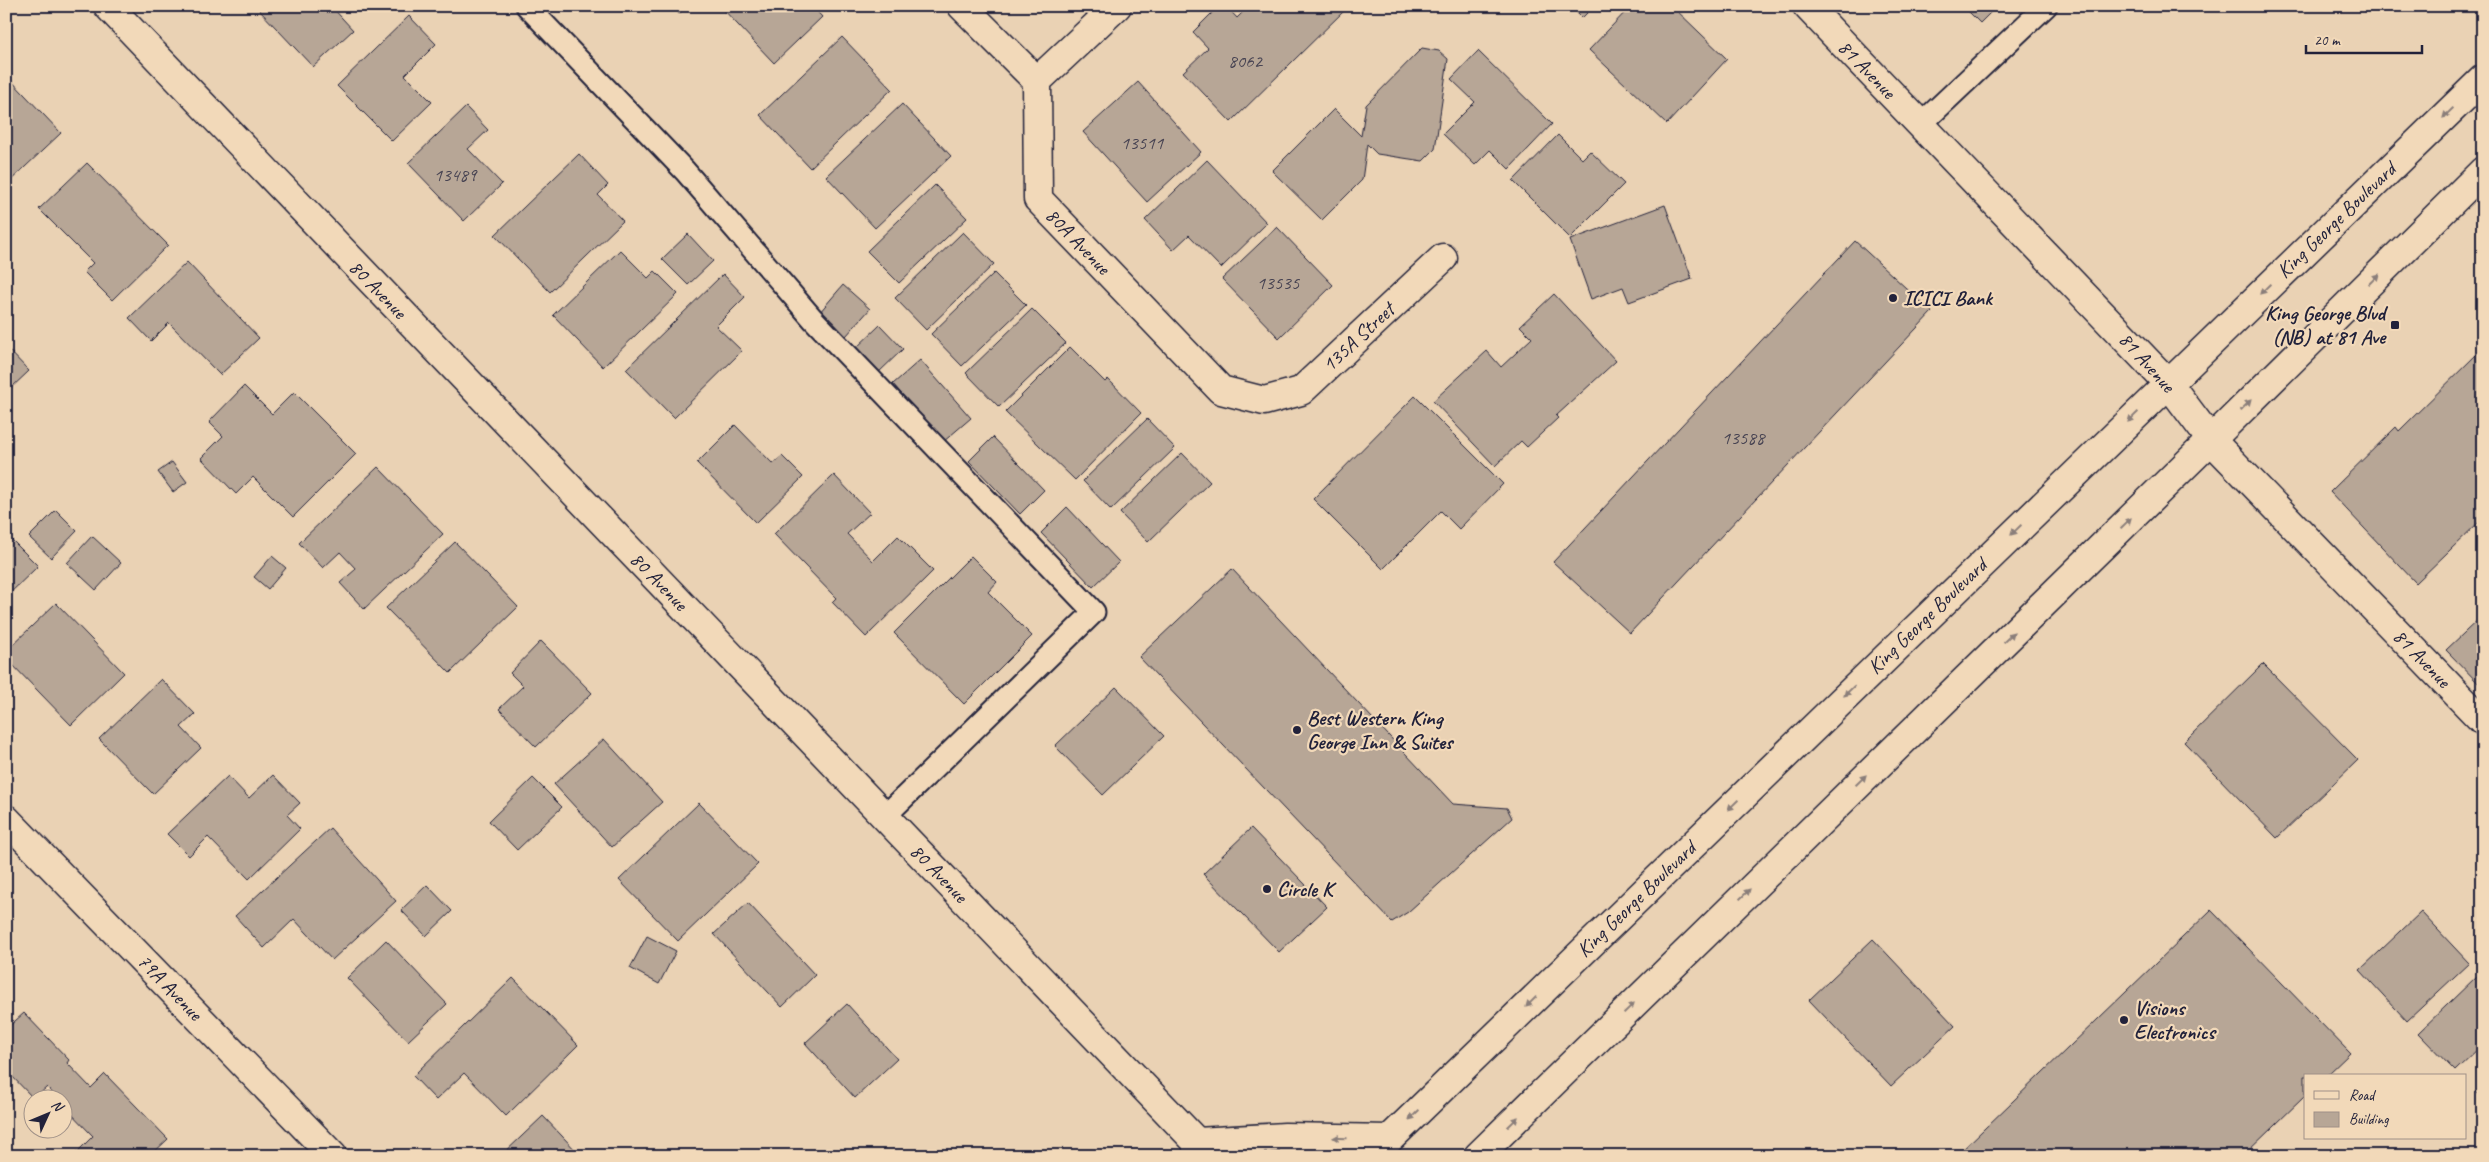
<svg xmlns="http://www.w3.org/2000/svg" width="2489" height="1162" viewBox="0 0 2489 1162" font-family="Caveat,sans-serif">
  <rect width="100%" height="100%" fill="#ead2b4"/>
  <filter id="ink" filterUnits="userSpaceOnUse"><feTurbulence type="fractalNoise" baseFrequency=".02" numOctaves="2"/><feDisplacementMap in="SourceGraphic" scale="10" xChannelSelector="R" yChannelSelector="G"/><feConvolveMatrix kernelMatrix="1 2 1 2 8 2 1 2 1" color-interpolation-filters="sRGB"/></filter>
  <g filter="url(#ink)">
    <path fill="#b7a696" stroke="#22223b" d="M263,6H331L353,30L313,67L259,10Z
      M672,6H686L679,14Z
      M720,6H812L822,17L774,63Z
      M1219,6H1226L1237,18L1249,6H1349L1231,122L1183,72L1208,48L1193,32Z
      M1570,6H1594L1582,18Z
      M1631,6H1672L1727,59L1667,124L1589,50Z
      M1963,6H1997L1980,23Z
      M409,16L436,44L405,75L432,102L392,141L337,86Z
      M842,37L892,89L810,168L760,115Z
      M1422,48L1439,51L1448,59L1435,149L1423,161L1377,154L1367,144L1362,180L1322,220L1272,171L1334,109L1361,136L1366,105Z
      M1478,51L1552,124L1509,169L1490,150L1475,165L1443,134L1475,102L1451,79Z
      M6,75L61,133L7,184L6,183Z
      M1138,82L1201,152L1147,202L1083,132Z
      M902,104L951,156L875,228L826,176Z
      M466,107L488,130L468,149L502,184L464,221L408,163Z
      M1558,135L1582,159L1590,151L1624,184L1570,238L1513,181Z
      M579,154L608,185L598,195L623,221L550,292L495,235Z
      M1207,160L1267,223L1221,268L1189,235L1173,250L1145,220Z
      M87,163L168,245L112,300L84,272L93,263L39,209Z
      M935,185L967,218L899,283L867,251Z
      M1665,205L1692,279L1629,302L1623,287L1591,299L1570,240Z
      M1277,227L1333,285L1279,338L1222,279Z
      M963,232L994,264L926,330L895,298Z
      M688,234L713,261L688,285L662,259Z
      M1855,241L1932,312L1630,633L1553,562Z
      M620,250L648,278L655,271L678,294L603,367L553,315Z
      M187,262L259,338L220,375L169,323L151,341L129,318Z
      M994,273L1026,305L962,366L931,334Z
      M723,274L745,297L716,326L742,351L674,418L626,369Z
      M843,285L870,309L846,336L819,313Z
      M1554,294L1616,361L1556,416L1558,418L1527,447L1521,441L1495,466L1433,401L1487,351L1501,367L1532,338L1520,326Z
      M1032,309L1066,343L999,407L966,373Z
      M880,325L903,349L877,374L854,350Z
      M6,347L29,371L10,389L6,385Z
      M1070,347L1105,382L1108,379L1141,413L1075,480L1005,412Z
      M2483,348V512L2479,516L2481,520L2416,583L2330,492L2396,427L2399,431Z
      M920,360L971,418L943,442L893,384Z
      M244,386L272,414L294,392L356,454L293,517L253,477L236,494L201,458L223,436L209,422Z
      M1415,396L1503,484L1459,529L1441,511L1383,569L1313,499Z
      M1147,419L1175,448L1111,510L1083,481Z
      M735,425L773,464L782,456L803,477L756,523L697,463Z
      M993,437L1044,490L1020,514L969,461Z
      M1182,453L1210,482L1148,542L1120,513Z
      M172,462L187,482L173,492L158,472Z
      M378,467L443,534L364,609L340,583L356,569L340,552L323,568L299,543Z
      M834,475L870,513L847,534L873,561L898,536L933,571L866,637L832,602L836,598L774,534Z
      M1067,507L1119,562L1093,587L1041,533Z
      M56,510L77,531L51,558L29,537Z
      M6,534L38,566L6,597Z
      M92,536L121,563L96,590L67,563Z
      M455,542L518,607L450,673L386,608Z
      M272,556L286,568L268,589L254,577Z
      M971,556L997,582L988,592L1032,636L964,704L894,633Z
      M1232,569L1453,804L1507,808L1512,818L1408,912L1392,922L1139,657Z
      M56,603L124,673L71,725L6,658V651Z
      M2483,615V688L2446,650Z
      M541,641L592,693L536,747L499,709L523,686L510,673Z
      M2263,664L2358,760L2277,838L2184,742Z
      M161,679L195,714L181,727L201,748L153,794L99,739Z
      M1116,687L1164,736L1103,795L1055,746Z
      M604,739L662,802L612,847L554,784Z
      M273,775L300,803L287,815L300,829L249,879L208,837L189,856L167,834L228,776L249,798Z
      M533,778L562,807L517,850L489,821Z
      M699,803L758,864L678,941L619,880Z
      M330,828L396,901L332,960L294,919L264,948L235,916Z
      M1251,828L1327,907L1279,952L1203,874Z
      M427,885L452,911L426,936L401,910Z
      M748,903L815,975L782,1007L714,934Z
      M2211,910L2350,1053L2326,1076H2305V1096L2243,1156H1956Z
      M2421,912L2469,963L2407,1021L2360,970Z
      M647,936L676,951L659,984L630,968Z
      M1873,939L1955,1026L1891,1086L1809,1000Z
      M386,940L447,1004L408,1041L347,978Z
      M2477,976L2483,982V1044L2455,1071L2418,1033Z
      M513,978L578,1045L506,1116L464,1073L436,1100L413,1076Z
      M847,1004L897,1059L855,1098L805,1043Z
      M24,1013L69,1060L67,1063L91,1088L105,1074L168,1139L150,1156H73L93,1136L62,1104V1100H59L47,1087L34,1099L6,1070V1029Z
      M2483,1085V1099L2476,1092Z
      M543,1116L581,1156H501Z"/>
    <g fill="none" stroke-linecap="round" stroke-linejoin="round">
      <defs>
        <path id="service" d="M527,6L685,171L813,319L1094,612L885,816
          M1920,125L2046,6"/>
        <path id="minor" d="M962,6L1037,81L1038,199L1221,390L1264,401L1301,391L1443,258
          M1807,6L2168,383L2211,440L2483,721
          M1037,81L1117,6
          M6,819L333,1156"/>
        <path id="secondary" d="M108,6L1210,1156"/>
        <path id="primary" d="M1197,1156V1142L1285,1137L1389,1139
          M1372,1156L2483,79
          M1478,1156L2211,440L2483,171"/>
      </defs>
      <use href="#service" stroke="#22223b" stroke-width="25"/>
      <use href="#minor" stroke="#22223b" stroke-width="31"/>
      <use href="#secondary" stroke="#22223b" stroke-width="31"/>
      <use href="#primary" stroke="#22223b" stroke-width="31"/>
      <use href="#service" stroke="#f2d9b9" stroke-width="21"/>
      <use href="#minor" stroke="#f2d9b9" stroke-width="28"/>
      <use href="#secondary" stroke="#f2d9b9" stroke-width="28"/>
      <use href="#primary" stroke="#f2d9b9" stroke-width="28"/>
    </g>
    <defs><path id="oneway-solid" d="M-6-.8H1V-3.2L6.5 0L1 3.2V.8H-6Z" transform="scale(1.25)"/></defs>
    <g fill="#8a7e7a">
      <use href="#oneway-solid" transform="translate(2448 113) rotate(136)"/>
      <use href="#oneway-solid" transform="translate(2374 279) rotate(-45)"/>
      <use href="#oneway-solid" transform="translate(2265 289) rotate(136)"/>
      <use href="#oneway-solid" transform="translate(2246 405) rotate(-45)"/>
      <use href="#oneway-solid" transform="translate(2133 417) rotate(136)"/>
      <use href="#oneway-solid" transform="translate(2126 523) rotate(-44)"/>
      <use href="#oneway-solid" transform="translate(2016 530) rotate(136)"/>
      <use href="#oneway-solid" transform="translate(2009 637) rotate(-44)"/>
      <use href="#oneway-solid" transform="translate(1849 691) rotate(136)"/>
      <use href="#oneway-solid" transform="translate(1861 780) rotate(-44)"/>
      <use href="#oneway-solid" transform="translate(1733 805) rotate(136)"/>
      <use href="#oneway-solid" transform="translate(1745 894) rotate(-44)"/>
      <use href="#oneway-solid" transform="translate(1531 1002) rotate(136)"/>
      <use href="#oneway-solid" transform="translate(1629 1008) rotate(-44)"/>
      <use href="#oneway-solid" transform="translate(1414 1115) rotate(136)"/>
      <use href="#oneway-solid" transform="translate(1513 1122) rotate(-44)"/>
      <use href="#oneway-solid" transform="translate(1340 1138) rotate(-179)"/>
    </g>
  </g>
  <g fill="#22223b" stroke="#f2d9b9" stroke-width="2">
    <circle cx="1893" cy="298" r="5"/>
    <rect x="2390" y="320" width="10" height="10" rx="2.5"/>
    <circle cx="1297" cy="730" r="5"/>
    <circle cx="1267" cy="889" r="5"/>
    <circle cx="2124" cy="1020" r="5"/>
  </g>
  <g text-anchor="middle" stroke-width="4.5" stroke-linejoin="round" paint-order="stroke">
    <g font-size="19" fill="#474352">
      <text x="1245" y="67">8062</text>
      <text x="1142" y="149">13511</text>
      <text x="455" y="181">13489</text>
      <text x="1278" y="289">13535</text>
      <text x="1743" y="444">13588</text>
    </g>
    <g font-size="21" fill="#22223b" stroke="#f2d9b9">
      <text transform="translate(1867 69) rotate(46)" y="7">81 Avenue</text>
      <text transform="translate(2336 220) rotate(-44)" y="7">King George Boulevard</text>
      <text transform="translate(1078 241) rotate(46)" y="7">80A Avenue</text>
      <text transform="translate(378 289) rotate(46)" y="7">80 Avenue</text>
      <text transform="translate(1358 337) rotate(-43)" y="7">135A Street</text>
      <text transform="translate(2147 362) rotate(48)" y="7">81 Avenue</text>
      <text transform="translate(659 581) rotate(46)" y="7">80 Avenue</text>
      <text transform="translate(1927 616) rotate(-44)" y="7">King George Boulevard</text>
      <text transform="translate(2422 658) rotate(46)" y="7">81 Avenue</text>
      <text transform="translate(939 873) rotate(46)" y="7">80 Avenue</text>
      <text transform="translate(1636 899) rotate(-44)" y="7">King George Boulevard</text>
      <text transform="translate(170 987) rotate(46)" y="7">79A Avenue</text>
    </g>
    <g font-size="21" font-weight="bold" fill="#22223b" stroke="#f2d9b9" text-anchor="start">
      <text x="1903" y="305">ICICI Bank</text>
      <text x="2385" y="320" text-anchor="end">King George Blvd<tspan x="2385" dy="24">(NB) at 81 Ave</tspan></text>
      <text x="1307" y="725">Best Western King<tspan x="1307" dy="24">George Inn &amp; Suites</tspan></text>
      <text x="1277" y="896">Circle K</text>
      <text x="2134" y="1015">Visions<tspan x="2134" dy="24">Electronics</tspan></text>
    </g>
  </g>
  <rect width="2489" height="1162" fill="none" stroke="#f2d9b9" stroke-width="25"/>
  <rect x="12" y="12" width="2464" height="1137" fill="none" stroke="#22223b" stroke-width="2" filter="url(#ink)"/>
  <rect x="2304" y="1074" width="162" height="65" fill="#f2d9b9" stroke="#9f9087"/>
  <rect x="2314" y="1091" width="25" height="8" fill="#f2d9b9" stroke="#9f9087"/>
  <text x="2349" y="1100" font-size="15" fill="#22223b">Road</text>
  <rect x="2314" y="1112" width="25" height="15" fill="#b7a696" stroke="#9f9087"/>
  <text x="2349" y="1124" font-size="15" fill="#22223b">Building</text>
  <g transform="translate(48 1114) rotate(46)"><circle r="24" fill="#f2d9b9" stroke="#9f9087"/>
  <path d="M0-4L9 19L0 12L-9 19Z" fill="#22223b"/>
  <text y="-8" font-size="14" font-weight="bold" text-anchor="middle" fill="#22223b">N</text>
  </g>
  <path d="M2306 45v8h116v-8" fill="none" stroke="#22223b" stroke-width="2.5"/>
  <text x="2314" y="45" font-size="15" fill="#22223b" stroke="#f2d9b9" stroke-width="4" paint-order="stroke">20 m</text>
</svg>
